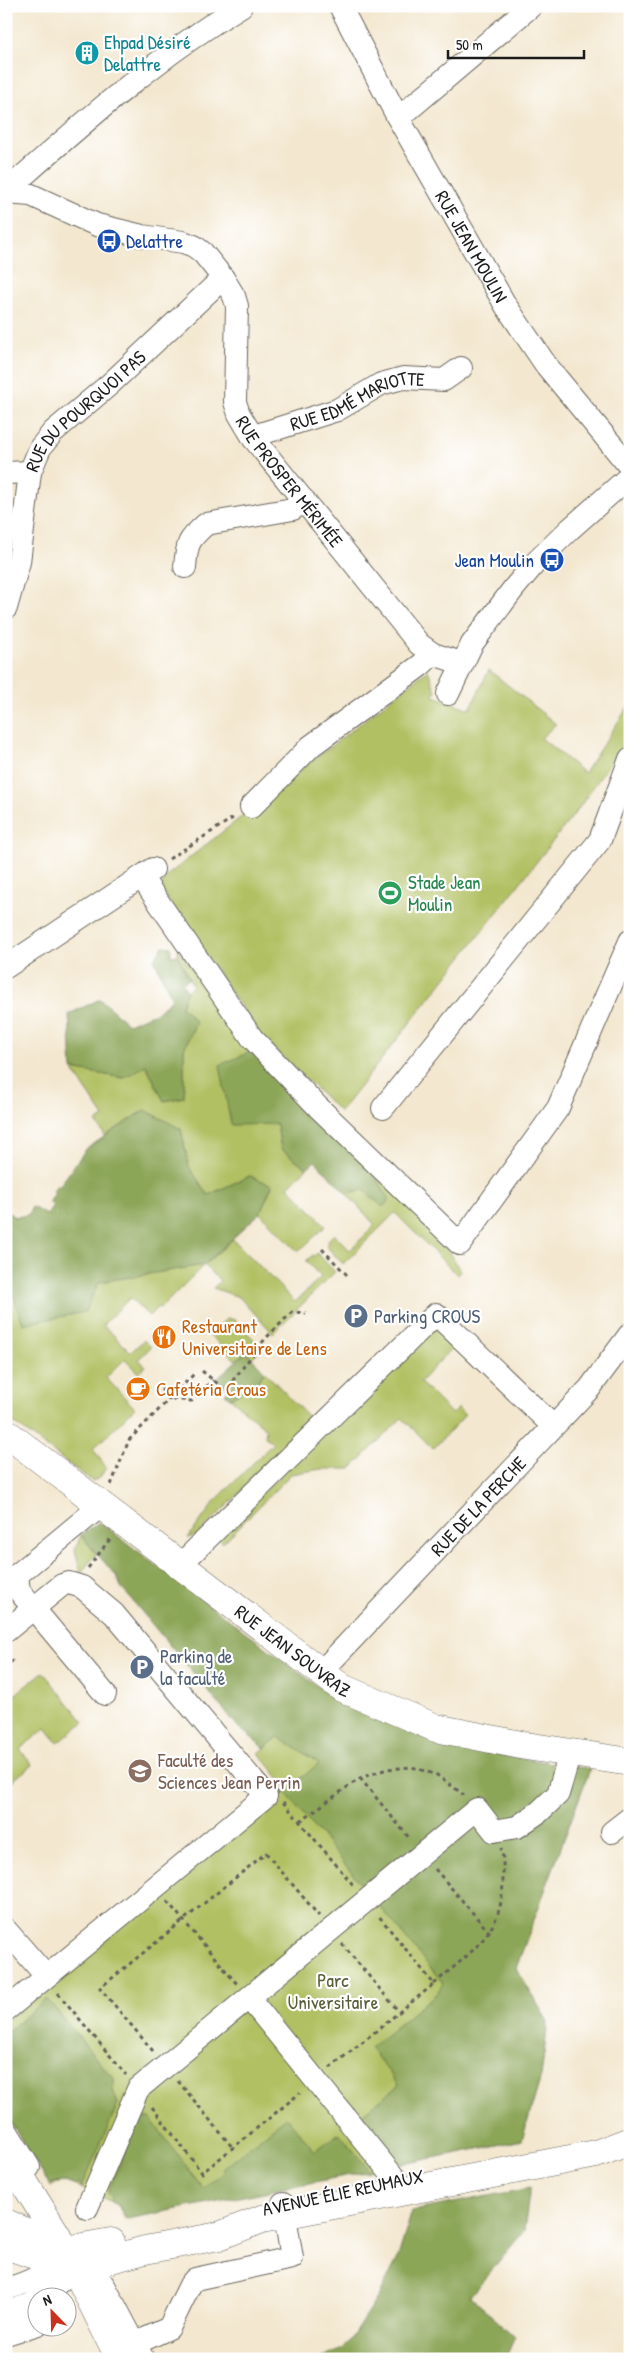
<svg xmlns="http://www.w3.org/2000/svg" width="636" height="2365" viewBox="0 0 636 2365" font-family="'Patrick Hand',sans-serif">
  <rect width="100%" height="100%" fill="#fff"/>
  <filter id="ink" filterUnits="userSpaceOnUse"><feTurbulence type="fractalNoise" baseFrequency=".02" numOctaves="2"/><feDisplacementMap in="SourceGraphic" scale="10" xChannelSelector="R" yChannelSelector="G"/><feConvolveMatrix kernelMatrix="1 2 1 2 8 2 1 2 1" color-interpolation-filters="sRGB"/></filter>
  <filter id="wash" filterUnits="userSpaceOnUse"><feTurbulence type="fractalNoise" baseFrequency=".0096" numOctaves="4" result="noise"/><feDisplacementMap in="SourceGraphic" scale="20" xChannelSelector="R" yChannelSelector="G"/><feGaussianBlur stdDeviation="1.12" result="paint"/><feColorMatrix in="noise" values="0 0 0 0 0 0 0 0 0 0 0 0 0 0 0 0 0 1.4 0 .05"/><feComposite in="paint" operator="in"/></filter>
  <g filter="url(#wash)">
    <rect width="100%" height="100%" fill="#f3e7cf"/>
    <path fill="#b1c062" stroke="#666e3f" d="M428,670L436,691L434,696L470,709L489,670L556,724L541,738L584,773L630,704V734L579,808L340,1112L260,1035L161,889L165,877Z
      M178,949L252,1051L277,1124L281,1149L307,1168L288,1186L326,1226L298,1252L260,1213L272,1186L250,1176L208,1195L189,1167L181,1129L145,1110L105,1136L96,1122L104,1117L72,1069L124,1078L146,1065L164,1101L184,1097V1049L196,1022L181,1006L187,991L193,986L178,955Z
      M373,1171C404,1198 441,1234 460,1271L457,1275L395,1213L343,1264L326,1246L329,1242L328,1240L334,1234L350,1250L375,1225L346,1193L364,1190L383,1206Z
      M233,1239L295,1302L321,1277L306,1261L313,1255L314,1256L317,1253L335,1272L273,1333L239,1297L213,1288L220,1281L204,1265L161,1308L158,1307L149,1316L130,1298L103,1325L131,1352L144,1340L151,1347L139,1359L145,1366L139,1373L125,1359L106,1378L135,1408L93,1449L106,1467L100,1478L92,1481L6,1417V1282L8,1281L23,1324L99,1282L204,1265Z
      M227,1318L235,1320L262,1348L252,1358L246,1352L235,1360L210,1335Z
      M436,1324L456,1344L420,1382L452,1414L458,1408L465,1415L433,1449L402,1418L351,1469H321L291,1474L223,1543L217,1537Z
      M265,1372L313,1422L196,1536L188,1538L216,1500L273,1443L265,1437L266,1429L230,1398L254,1385Z
      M81,1535L96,1554L81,1573L75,1550Z
      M43,1672L84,1722L58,1743L46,1728L20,1749L32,1765L6,1786V1702Z
      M328,1695L443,1746L590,1769L516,1968L548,2022L541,2076L522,2140L125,2219L118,2205L76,2186L65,2182L57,2183L51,2187L6,2115V2021L288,1789L259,1753Z"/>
    <path fill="#8ca658" stroke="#54613a" d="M163,946L171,947V956L178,955L189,979L182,983L187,991L181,1006L196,1022L184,1049V1097L164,1101L146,1065L124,1078L72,1069L69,1014L100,999L128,1024L155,1013L172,999L154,959Z
      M252,1051L373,1171L389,1200L383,1207L364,1190L346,1193L315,1161L307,1168L281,1149L277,1124L231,1125L220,1065Z
      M145,1110L181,1129L189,1167L208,1195L250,1176L272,1185L260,1213L204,1265L99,1282L85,1312L23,1324L8,1281L6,1282V1214L8,1212L15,1217L28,1215L32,1207L47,1215L53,1205L49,1202L55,1193L53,1191L57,1185L59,1187L86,1149Z
      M246,1352L265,1372L254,1385L230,1398L225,1394L229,1389L216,1379Z
      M99,1522L332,1697L443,1746L590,1769L516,1968L548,2022L541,2076L522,2140L398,2165L359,2116L399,2085L370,2048L437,1993L443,1983L285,1792L319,1763L278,1737L265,1748L239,1728L121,1587L117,1577L81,1535Z
      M47,1999L113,2078V2090L118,2104L81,2188L79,2187L81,2183L79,2182L76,2186L65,2182L49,2184L6,2115V2028L9,2030Z
      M286,2117L315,2151L339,2133L370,2171L128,2219L118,2205L110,2201L112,2196L107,2194L138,2121L144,2118H150L203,2188L224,2172L222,2169Z
      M530,2188L524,2231L470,2296L515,2337L505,2359H320L345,2348L379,2295L397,2260L412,2211Z"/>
  </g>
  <g filter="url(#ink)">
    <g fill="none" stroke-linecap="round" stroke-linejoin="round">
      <defs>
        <g id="minor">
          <path id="s1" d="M340,6L397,116L506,306L546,365L630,467"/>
          <path d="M397,116L408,110L531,6"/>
          <path d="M6,191C81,125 155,58 241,6"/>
          <path id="s2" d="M6,193L31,195L97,225L142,236L183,242L194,246L203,253L223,278L234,296L237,306L235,402L239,414L254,439L419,644L433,654L461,663"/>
          <path id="s3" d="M254,439L260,434L337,410L381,384L403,378L444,380L461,368"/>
          <path d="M6,473L30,472"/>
          <path d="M185,567C187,543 188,540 206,524L293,509L304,500"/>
          <path id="s4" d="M6,608L19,562L30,472L40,448L53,432L110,384L223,278"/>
          <path d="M448,694L472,644L514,588L536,562L570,529L630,476"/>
          <path d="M251,807L311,746L421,665L433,654"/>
          <path d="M142,878L252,1038L318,1107L460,1244L558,1108L630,941"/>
          <path d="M6,967L153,869"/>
          <path d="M383,1108L600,840L630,759"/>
          <path d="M181,1564L436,1314L553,1426"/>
          <path d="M17,1575L19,1591L105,1694"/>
          <path d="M17,1575L103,1504"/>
          <path d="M6,1631L62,1585L69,1583L82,1587L114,1614L266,1796L6,2010"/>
          <path id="s5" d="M320,1673L590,1388L630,1334"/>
          <path d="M612,1832L630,1818"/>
          <path d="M6,1930L46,1976"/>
          <path d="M249,1998L397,2181"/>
          <path d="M6,2130L29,2167"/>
          <path d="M87,2208L138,2089L477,1809L494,1831L517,1827L539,1812L558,1794L570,1753"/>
          <path d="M81,2252L105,2287L143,2359"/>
          <path d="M6,2289C31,2282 50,2273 65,2252"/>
          <path d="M41,2298L74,2269"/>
          <path d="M6,2312L29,2305L38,2300"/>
          <path d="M6,2334L38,2324"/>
          <path d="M117,2352L169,2328L190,2285L195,2279L292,2258L283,2204"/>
        </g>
        <g id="major">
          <path id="s6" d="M6,1433L342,1688L436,1728L526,1746L630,1762"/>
          <path d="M6,2153L66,2250L120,2359"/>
          <path d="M6,2223L60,2247"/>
          <path d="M6,2245L74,2269"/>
          <path d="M66,2250L111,2242"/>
          <path d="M74,2269L145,2250L219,2236L262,2219L596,2154L630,2141"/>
        </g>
      </defs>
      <use href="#minor" stroke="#67635b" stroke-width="24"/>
      <use href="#major" stroke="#67635b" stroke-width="29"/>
      <path stroke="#67635b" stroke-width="3" stroke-dasharray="4 4" stroke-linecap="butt" d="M169,859L236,816
        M322,1249L347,1275
        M202,1371L223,1388H227L265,1339L292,1312L306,1313
        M156,1383L170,1399L192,1401L213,1380
        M111,1485L129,1440L196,1372
        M88,1568L110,1539
        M6,1659L9,1657L12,1661L6,1666
        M360,1778L410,1839
        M283,1802L355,1887
        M300,1821L360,1778L387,1769L412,1767L437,1775L464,1795
        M435,1869L490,1933
        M167,1901L237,1984
        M342,1944L400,2013
        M434,1984C472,1950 503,1935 503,1879C503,1869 504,1858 501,1848
        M58,1993L126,2075
        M153,2051L100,1988L266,1853L319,1916
        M330,2068L434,1984L378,1915
        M178,2081L233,2148
        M152,2107L202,2173L300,2093"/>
      <use href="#minor" stroke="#fff" stroke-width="22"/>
      <use href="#major" stroke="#fff" stroke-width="28"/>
    </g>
  </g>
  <defs>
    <symbol id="building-disc" viewBox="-11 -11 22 22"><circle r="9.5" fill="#0f9aa8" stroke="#fff"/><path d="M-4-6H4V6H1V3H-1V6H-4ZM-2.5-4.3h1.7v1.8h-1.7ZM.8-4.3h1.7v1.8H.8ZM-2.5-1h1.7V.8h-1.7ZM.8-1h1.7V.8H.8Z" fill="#fff"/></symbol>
    <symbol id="bus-disc" viewBox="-11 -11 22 22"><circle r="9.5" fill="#1a4fb4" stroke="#fff"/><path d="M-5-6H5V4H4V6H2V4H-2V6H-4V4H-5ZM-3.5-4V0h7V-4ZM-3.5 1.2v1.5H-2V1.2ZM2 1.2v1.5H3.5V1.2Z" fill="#fff"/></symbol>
    <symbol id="stadium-disc" viewBox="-11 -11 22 22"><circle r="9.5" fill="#2e9e5b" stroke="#fff"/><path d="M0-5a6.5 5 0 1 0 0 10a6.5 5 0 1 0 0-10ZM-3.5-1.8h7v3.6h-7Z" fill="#fff"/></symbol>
    <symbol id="parking-disc" viewBox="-11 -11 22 22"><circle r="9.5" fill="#5c6f8a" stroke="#fff"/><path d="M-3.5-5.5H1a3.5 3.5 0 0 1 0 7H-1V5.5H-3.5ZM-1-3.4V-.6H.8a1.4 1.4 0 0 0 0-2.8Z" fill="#fff"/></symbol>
    <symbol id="restaurant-disc" viewBox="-11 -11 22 22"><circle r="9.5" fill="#e8710a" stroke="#fff"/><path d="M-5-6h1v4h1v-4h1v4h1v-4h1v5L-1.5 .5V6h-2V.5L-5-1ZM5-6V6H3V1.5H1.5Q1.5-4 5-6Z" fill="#fff"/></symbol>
    <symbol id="cafe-disc" viewBox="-11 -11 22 22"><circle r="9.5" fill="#e8710a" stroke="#fff"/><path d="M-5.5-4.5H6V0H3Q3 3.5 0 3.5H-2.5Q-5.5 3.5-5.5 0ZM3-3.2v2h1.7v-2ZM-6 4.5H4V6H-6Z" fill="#fff"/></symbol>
    <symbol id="university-disc" viewBox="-11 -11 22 22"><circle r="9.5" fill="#8d6e63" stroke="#fff"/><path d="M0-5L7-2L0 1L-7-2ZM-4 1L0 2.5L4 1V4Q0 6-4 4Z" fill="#fff"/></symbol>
  </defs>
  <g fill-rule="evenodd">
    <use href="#building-disc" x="73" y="39" width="28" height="28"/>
    <use href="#bus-disc" x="95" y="227" width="28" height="28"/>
    <use href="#bus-disc" x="538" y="546" width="28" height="28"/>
    <use href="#stadium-disc" x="376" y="879" width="28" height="28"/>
    <use href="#parking-disc" x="342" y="1302" width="28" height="28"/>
    <use href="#restaurant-disc" x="150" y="1323" width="28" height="28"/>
    <use href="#cafe-disc" x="124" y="1375" width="28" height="28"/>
    <use href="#parking-disc" x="128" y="1653" width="28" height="28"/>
    <use href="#university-disc" x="126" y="1757" width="28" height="28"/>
  </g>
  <g text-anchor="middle" stroke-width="4.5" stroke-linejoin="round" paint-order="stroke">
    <g font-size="19" fill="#0d838f" stroke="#fff" text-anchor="start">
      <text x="104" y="49">Ehpad Désiré<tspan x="104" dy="22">Delattre</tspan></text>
    </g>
    <g font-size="19" fill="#164399" stroke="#fff" text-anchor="start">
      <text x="126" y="248">Delattre</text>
      <text x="534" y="567" text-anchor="end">Jean Moulin</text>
    </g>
    <g font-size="19" fill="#1c1c1c" stroke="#fff">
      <text dy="7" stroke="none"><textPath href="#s1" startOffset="274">RUE JEAN MOULIN</textPath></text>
      <text dy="7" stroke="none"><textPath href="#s3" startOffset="112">RUE EDMÉ MARIOTTE</textPath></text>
      <text dy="7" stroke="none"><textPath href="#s4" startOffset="222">RUE DU POURQUOI PAS</textPath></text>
      <text dy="7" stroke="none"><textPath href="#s2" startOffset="465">RUE PROSPER MÉRIMÉE</textPath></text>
      <text dy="7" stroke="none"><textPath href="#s5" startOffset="230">RUE DE LA PERCHE</textPath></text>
      <text dy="7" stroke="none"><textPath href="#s6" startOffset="360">RUE JEAN SOUVRAZ</textPath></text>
      <text transform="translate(343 2192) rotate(-12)" y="7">AVENUE ÉLIE REUMAUX</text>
    </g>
    <g font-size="19" fill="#27864d" stroke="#fff" text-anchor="start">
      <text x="408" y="889">Stade Jean<tspan x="408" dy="22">Moulin</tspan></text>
    </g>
    <g font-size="19" fill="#4e5e75" stroke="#fff" text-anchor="start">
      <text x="374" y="1323">Parking CROUS</text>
      <text x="160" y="1663">Parking de<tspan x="160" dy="22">la faculté</tspan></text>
    </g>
    <g font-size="19" fill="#c56008" stroke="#fff" text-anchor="start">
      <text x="182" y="1333">Restaurant<tspan x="182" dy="22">Universitaire de Lens</tspan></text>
      <text x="156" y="1396">Cafetéria Crous</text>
    </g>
    <g font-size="19" fill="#785e54" stroke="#fff" text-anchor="start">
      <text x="158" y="1767">Faculté des<tspan x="158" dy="22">Sciences Jean Perrin</tspan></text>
    </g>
    <g font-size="19" fill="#585e38" stroke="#fff">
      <text x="333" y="1987">Parc<tspan x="333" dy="22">Universitaire</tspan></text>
    </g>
  </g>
  <rect width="636" height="2365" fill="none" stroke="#fff" stroke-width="25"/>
  <g transform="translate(52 2312) rotate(337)"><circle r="24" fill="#ffffff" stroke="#a4a4a4"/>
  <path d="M0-4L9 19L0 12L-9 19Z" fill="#c8321e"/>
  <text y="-8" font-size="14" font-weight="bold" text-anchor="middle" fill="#1c1c1c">N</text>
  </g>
  <path d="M448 50v8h136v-8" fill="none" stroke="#1c1c1c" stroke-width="2.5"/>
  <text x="456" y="50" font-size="15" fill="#1c1c1c" stroke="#ffffff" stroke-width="4" paint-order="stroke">50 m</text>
</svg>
